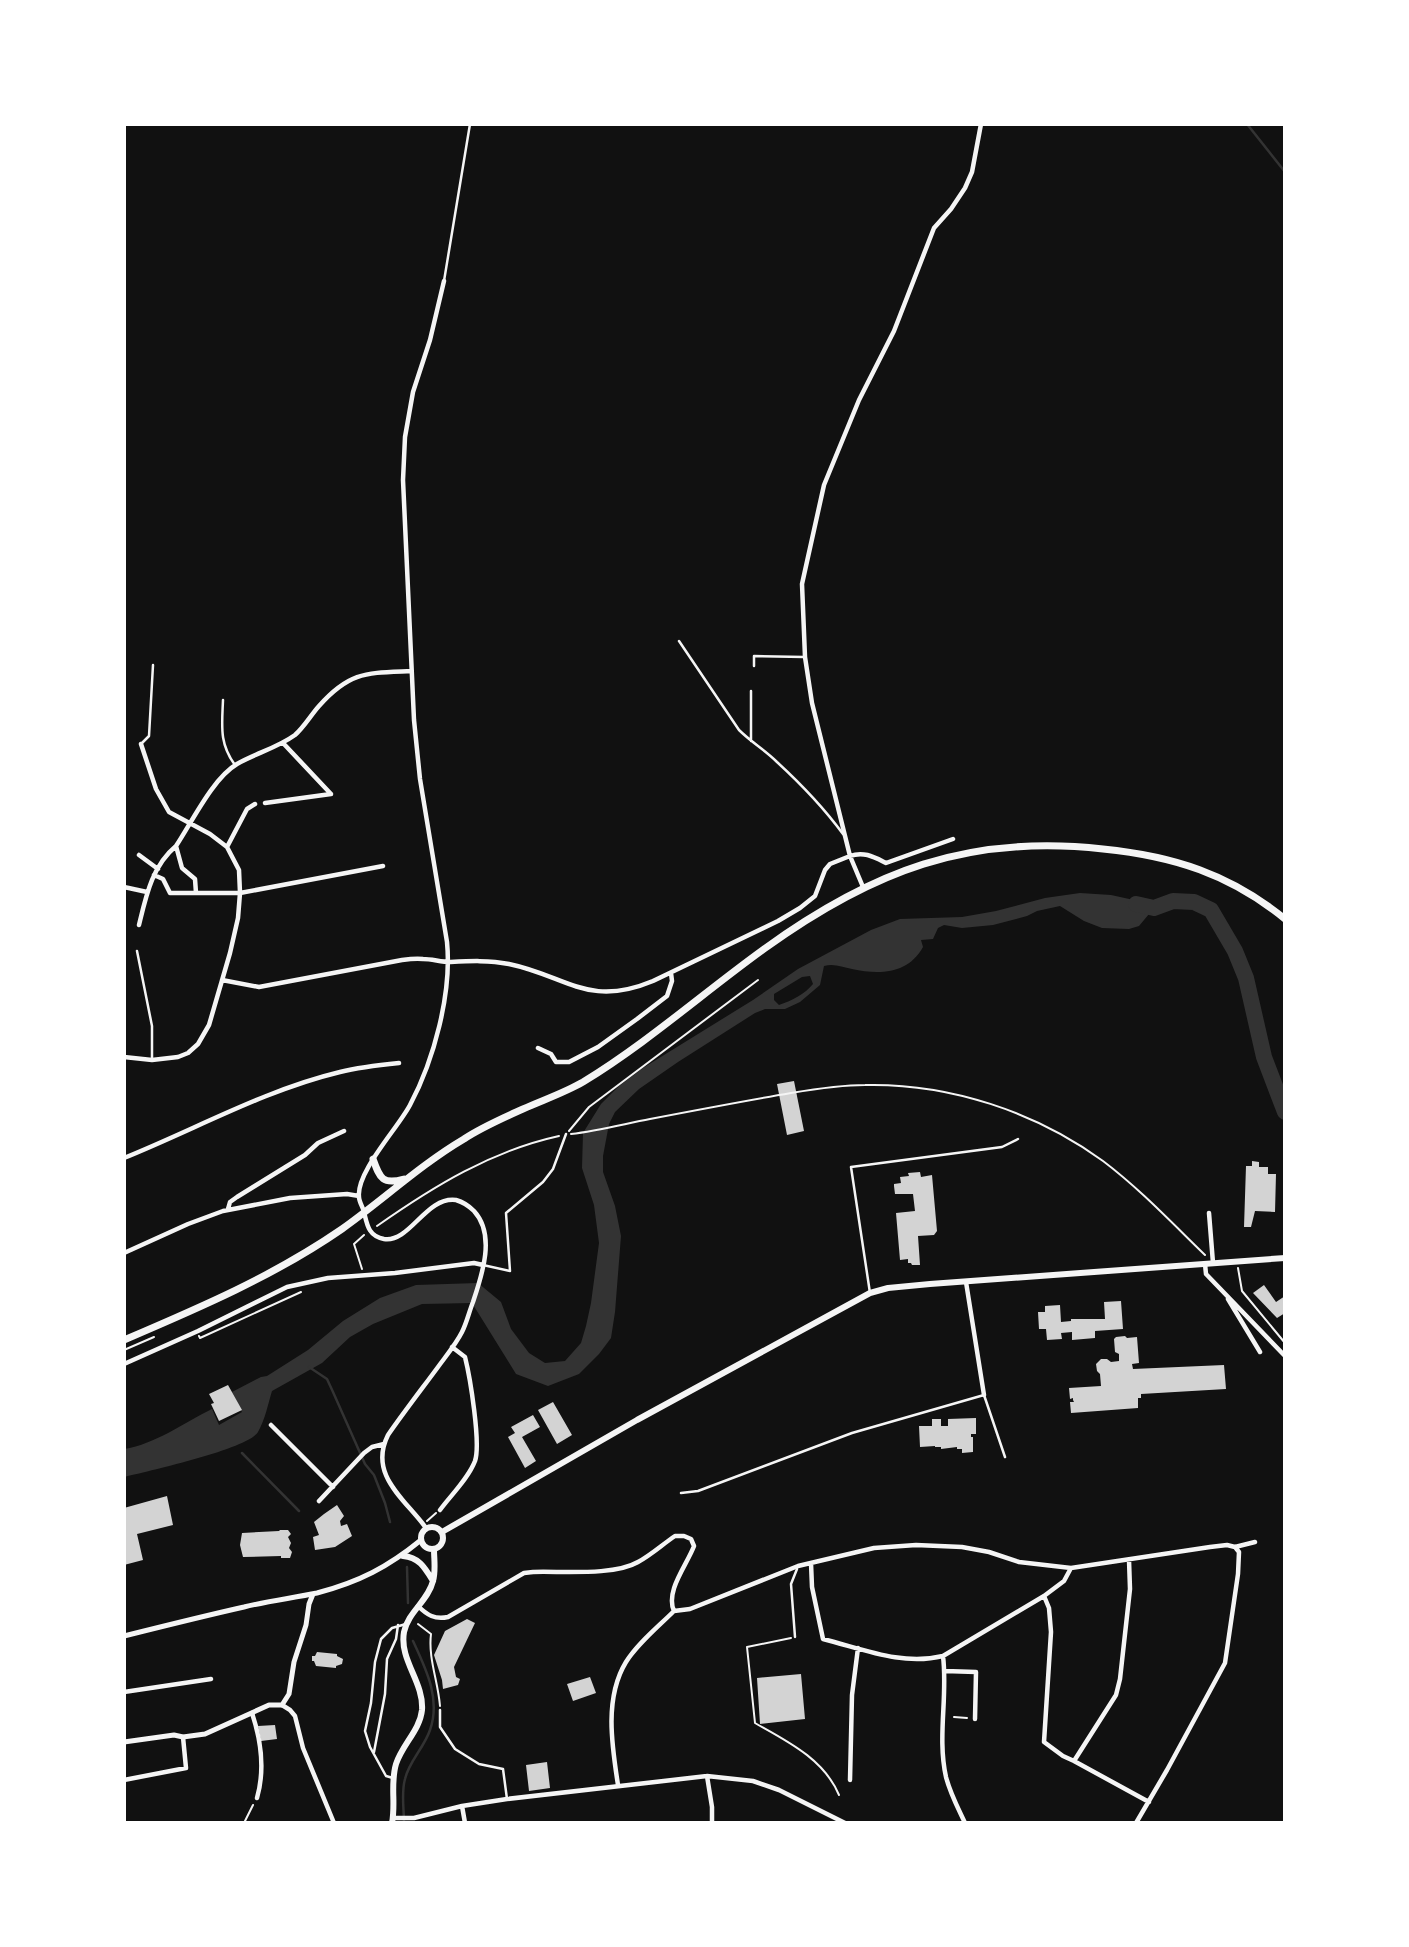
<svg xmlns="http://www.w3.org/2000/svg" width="1409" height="1947" viewBox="0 0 1409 1947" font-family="Georgia,serif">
  <rect width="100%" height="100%" fill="#111"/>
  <path fill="#333" fill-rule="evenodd" d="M1080,893L1111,895L1152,904L1154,908L1139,926L1129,929L1102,928L1084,921L1060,906L1037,911L1027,916L993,925L962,928L944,925L938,928L933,939L921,940L923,947C908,974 880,975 852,969C842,967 834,963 824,966L820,985L800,1002L785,1009H765L755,1013L678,1062L639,1089L615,1112L609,1124L603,1156V1172L615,1206L621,1236L615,1312L611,1338L599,1354L579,1374L548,1386L516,1374L472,1303L422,1304L373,1324L350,1337L322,1363L272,1391C268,1404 265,1420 258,1432C248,1449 148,1471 124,1477V1449C156,1444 183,1423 212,1409L219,1425L242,1412L232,1392L261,1377L267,1376L308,1350L343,1321L380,1298L416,1285L478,1283L501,1302L511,1329L529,1353L545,1363L565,1361L581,1343L586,1326L591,1303L599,1243L594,1205L582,1168L583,1133L601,1104L619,1086L643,1068L753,1000L798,969L871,930L900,919L962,917L996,911L1045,898ZM810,976L813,984C805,994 791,1001 779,1005L774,1000V994L802,977Z"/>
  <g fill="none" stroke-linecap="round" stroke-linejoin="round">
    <path stroke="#333" stroke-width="2.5" d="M1247,124L1285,172
      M309,1367L327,1379L333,1392L365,1464L374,1475L385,1503L390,1522
      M242,1453L299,1511
      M407,1567L408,1603
      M404,1823C404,1808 401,1793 405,1779C409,1761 424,1748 430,1730C441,1699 426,1669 413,1641"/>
    <path stroke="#333" stroke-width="16" d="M1136,904L1154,908L1173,901L1194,902L1211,910L1235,951L1246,978L1264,1057L1285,1112"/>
  </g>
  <path fill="#d3d3d3" d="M794,1081L804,1131L787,1135L777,1084Z
    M1252,1161L1259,1162V1167H1268V1174H1276L1275,1212L1255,1211L1251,1227H1244L1246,1166H1252Z
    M920,1172L921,1177L932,1175L937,1231L934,1235L918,1236L920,1265H912L911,1263H908V1259L900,1260L896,1213L915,1211L913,1194H895L894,1186V1184L901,1183L900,1177L909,1176L908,1173Z
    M1264,1285L1276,1302L1285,1296V1313L1277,1318L1253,1293Z
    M1121,1301L1123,1329L1095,1331V1338L1072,1340V1332L1061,1333L1062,1339L1047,1340L1046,1329H1039L1038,1312H1045V1306L1060,1305L1061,1322L1071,1321V1319H1105L1104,1302Z
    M1125,1336L1127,1338L1137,1337L1139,1363L1132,1364L1133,1369L1224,1365L1226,1389L1141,1394V1398H1138V1408L1071,1413L1070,1402H1074L1073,1400V1398L1070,1399L1069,1388L1101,1386L1100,1374L1097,1371L1096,1364L1101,1359H1107L1111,1362L1119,1361V1354L1115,1352L1114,1339L1116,1337Z
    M228,1385L242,1410L219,1421L211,1404L214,1403L209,1394Z
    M553,1402L572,1435L557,1444L538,1410Z
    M533,1415L540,1427L522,1437L536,1461L525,1468L508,1437L515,1433L511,1427Z
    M976,1418V1434H971V1437H973V1452L962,1453V1449H957V1447L941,1449V1447H935V1446L920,1447L919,1426H932V1419H941V1426H948V1419Z
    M167,1496L173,1525L137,1534L143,1560L124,1565V1508Z
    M337,1505L344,1516L340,1521L341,1526L347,1524L352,1536L335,1547L315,1550L313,1537L319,1535L314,1522L324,1514Z
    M280,1530H288L291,1534L288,1537L291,1543L289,1548L292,1552L290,1558H281V1556L243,1557L240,1545L242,1533L279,1531Z
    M467,1619L475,1623L454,1667L456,1677L460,1679L458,1685L443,1689L442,1680L434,1655L445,1631Z
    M317,1652L337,1654V1656L343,1659L342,1664L336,1666V1668L316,1666L314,1661H312V1656H315Z
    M801,1674L805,1719L760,1724L757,1678Z
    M590,1677L596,1693L573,1701L567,1684Z
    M275,1725L277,1739L261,1741L258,1726Z
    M547,1762L550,1788L529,1791L526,1765Z"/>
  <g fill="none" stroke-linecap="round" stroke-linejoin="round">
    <path stroke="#f5f5f5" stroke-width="2" d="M569,1131L589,1107L758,980
      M571,1134C598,1131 624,1124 650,1119C697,1110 744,1101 791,1093C815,1089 840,1085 865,1085C949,1083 1036,1112 1103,1161C1140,1189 1172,1223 1205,1255
      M377,1226C434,1186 491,1151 559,1136
      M1238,1268L1242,1291L1285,1343
      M362,1269L354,1244L364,1235
      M199,1336L200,1338L301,1292
      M124,1350L154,1337
      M427,1521L436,1513
      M418,1624L431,1634C428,1658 438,1681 440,1706
      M791,1638L747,1647L755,1723C787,1741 824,1759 839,1795
      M954,1717L967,1718
      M244,1823L253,1805"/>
    <path stroke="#f5f5f5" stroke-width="2.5" d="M444,281L470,124
      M679,641L739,730C751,742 765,750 777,762C801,784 824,808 843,834
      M754,666V656L804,657
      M751,691V741
      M223,700C222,726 219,743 235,765
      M141,744L149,736L153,665
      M137,951L152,1026V1058
      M483,1265L510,1271L506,1213L543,1182L553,1169L566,1134
      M870,1293L851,1167L1002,1147L1018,1139
      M681,1493L698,1491L852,1433L984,1395L1005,1457
      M795,1637L791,1584L797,1569
      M440,1710V1727L455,1749L479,1764L503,1769L507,1799
      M374,1752L385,1694L387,1659L396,1639L398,1625
      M393,1778L386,1776L370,1747L365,1731L371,1703L375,1662L381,1639L392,1628L406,1624"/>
    <path stroke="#f5f5f5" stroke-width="4.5" d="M265,803L331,794L283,743
      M953,839L886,863C874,857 864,851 850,856L812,703L805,657L802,584L824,485L859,400L894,331L934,228L951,209L965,188L972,172L981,124
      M227,847L247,809L255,804
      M139,855L158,869
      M383,866L240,893H196L195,879L182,868L176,846C192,822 213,778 237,764C256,753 277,748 295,735C304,727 311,715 319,706C350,671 367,673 411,671
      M154,875L163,879L170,893H196
      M124,887L147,892
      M139,925C146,896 152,866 176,846
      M222,980L259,987L402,960C409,959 416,958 423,959C432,959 441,962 450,962C470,961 489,960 509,964C567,976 588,1008 653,981L778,921L800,908L815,896L825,870L830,864L850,856L863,887
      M538,1048L551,1054L556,1062H569L598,1047L637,1019L667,996L672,981L671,973
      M124,1057L152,1060L178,1057L188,1053L198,1044L209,1025L230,953L238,918L240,893L239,870L227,847L210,834L169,812L156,789L141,744
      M124,1158C196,1129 265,1090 340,1072C360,1067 379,1065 399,1063
      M228,1209L230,1202L237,1197L305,1155L318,1143L344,1131
      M1209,1213L1213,1263
      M124,1253L188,1224L223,1211L290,1198L347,1194L359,1196
      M1205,1264L1206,1274L1285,1356
      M966,1282L984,1395
      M1228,1299L1260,1352
      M124,1364L198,1331L287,1287L328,1278L395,1273L474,1263L483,1265
      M271,1425L333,1487
      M319,1501L364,1453L372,1447L384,1444
      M440,1510C451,1495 468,1479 475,1461C481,1443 470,1377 465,1357L452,1347
      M426,1528C405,1499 368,1475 388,1435C404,1412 421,1390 438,1367C446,1356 456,1344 462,1332C467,1322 469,1312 473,1302C482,1275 496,1235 474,1211C469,1206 463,1202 456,1200C426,1196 410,1243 384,1239C368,1236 367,1224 364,1212C363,1207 359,1202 359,1197C356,1172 398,1128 410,1105C434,1060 452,993 447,942L420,779L414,720L403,480L405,437L413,392L430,340L444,281
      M1129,1560L1130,1589L1120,1679L1116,1695L1074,1761L1149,1802
      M811,1563L812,1587L823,1639C863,1649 902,1666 943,1656L1044,1596L1064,1581L1071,1568
      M1044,1596L1049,1608L1051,1632L1044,1742L1063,1756L1074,1761
      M418,1606C427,1615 435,1620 448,1617L524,1573L533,1572C562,1571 614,1576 638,1562C651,1555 663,1544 675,1536H684L691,1539L694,1546C687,1565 665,1591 674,1611
      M674,1611L690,1609L798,1566L874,1548L916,1545L962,1547L989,1552L1019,1562L1071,1568L1210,1547L1227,1545L1235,1547L1255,1542
      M943,1656C948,1696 937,1737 946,1777C950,1793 958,1808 965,1823
      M945,1671L976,1672L975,1719
      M124,1692L211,1679
      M282,1705L290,1710L295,1716L303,1748L334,1823
      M252,1713C261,1740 265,1770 257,1798
      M707,1776L712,1807V1823
      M124,1780L186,1768L183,1737
      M850,1780L852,1695L858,1648
      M618,1785C612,1746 604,1698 626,1662C638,1643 658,1627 674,1611
      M462,1806L465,1823
      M393,1818H414L462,1806L507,1799L707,1776L753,1781L779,1790L845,1823
      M1136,1823L1167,1770L1225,1663L1238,1574L1239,1552L1235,1547"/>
    <path stroke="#f5f5f5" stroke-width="5" d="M124,1636C164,1626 204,1616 244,1607C268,1601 293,1598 317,1593C359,1582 388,1567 421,1540
      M124,1742L174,1735L183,1737L205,1734L269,1705H282L289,1694L294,1662L306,1625L309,1604L313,1594"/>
    <path stroke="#f5f5f5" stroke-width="6" d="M421 1538a11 11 0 1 1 22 0a11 11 0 1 1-22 0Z
      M442,1532L637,1420L870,1293L888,1288L930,1284L1285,1258
      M403,1556C419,1557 425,1568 433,1581
      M392,1823C396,1803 390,1784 396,1764C402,1745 420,1730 422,1710C424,1682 399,1660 404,1632C408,1612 428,1601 433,1581C436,1571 434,1559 434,1549"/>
    <path stroke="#f5f5f5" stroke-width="7" d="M373,1159C380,1179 383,1185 404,1179
      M124,1340C199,1308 274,1276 342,1229C383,1200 420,1165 464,1139C482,1127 503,1118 523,1109C543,1100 564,1093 583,1082C647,1043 703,993 764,949C872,871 968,834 1103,849C1173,856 1230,874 1285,919"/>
  </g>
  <rect width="1409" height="1947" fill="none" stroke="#ffffff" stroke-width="252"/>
</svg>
